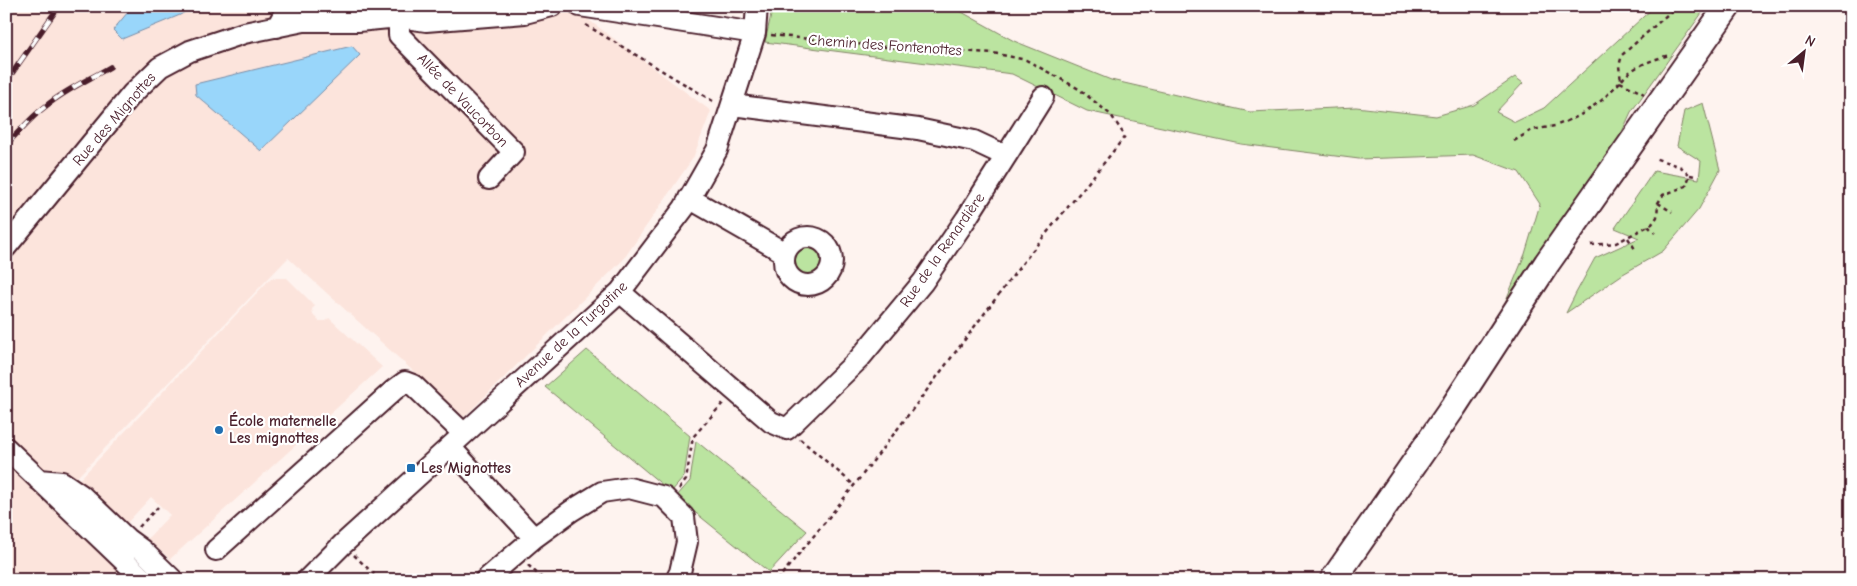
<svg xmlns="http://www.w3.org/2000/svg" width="1857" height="586" viewBox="0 0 1857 586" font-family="'Comic Neue',sans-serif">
  <rect width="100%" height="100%" fill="#fef3ef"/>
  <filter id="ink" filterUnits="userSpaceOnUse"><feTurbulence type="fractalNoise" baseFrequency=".02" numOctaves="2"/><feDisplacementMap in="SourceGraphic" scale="10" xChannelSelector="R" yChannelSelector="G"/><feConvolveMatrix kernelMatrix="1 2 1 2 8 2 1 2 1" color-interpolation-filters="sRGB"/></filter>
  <g filter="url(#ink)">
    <path fill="#fce4dc" d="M6,6H570L711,111L693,158L623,260L464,417L288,258L59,496L143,580H6Z
      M271,278H287L315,306L312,309L313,315L319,321H325L329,318L382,367L170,559L147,539L170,515L151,497L127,523L77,482Z"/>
    <path fill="#bbe4a0" stroke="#828266" d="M773,6H951L1014,41L1111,80L1250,112L1356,107L1436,116L1474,105L1515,77L1523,83L1496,112L1515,122L1544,108L1655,6H1707L1631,112L1608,163L1520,287L1504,305L1525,254L1540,204L1519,172L1473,155L1359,159L1241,144L1087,111L1012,74L765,42Z
      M1703,103L1720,170L1699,209L1663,251L1623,274L1566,313L1576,293L1595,258L1639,238L1615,228L1654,171L1699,179L1701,161L1677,146L1684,111Z
      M791 260a18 18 0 1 1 36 0a18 18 0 1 1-36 0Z
      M587,350L690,436L684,477L671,492L545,387Z
      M696,441L807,531L769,572L676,497L690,481Z"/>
    <path fill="#99d6fa" stroke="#798da7" d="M133,6H195L180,15L122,39L113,30Z
      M352,46L360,55L261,151L196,95L195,84Z"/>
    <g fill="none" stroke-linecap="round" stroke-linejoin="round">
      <defs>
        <path id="minor" d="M580,6L755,33
          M399,17V35L514,152L489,179
          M277,27L285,12L292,6
          M1006,156L1043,97
          M689,198L785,253
          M784 261a24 24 0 1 1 48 0a24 24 0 1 1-48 0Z
          M6,247L132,94L160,67L190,51L244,33L304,21H358L399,17L426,21L525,13L552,6
          M620,292L771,422L787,429L859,359L923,282L966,219L1006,156L974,141L918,129L732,105
          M450,447L534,538
          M6,448L144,580
          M39,480L62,482L81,495L127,539L142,550L173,580
          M216,550L394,390L405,382L413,385L464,434
          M307,580L343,544L620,292L684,208L717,150L755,33L757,6
          M485,580L534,538L571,511L602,492L629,488L664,497L684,517L687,542L680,572L676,580"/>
        <path id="major" d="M1333,580L1454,406L1547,263L1728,6"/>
      </defs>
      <use href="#minor" stroke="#4a1f2b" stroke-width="24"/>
      <use href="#major" stroke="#4a1f2b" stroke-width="29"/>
      <path stroke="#4a1f2b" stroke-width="2.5" stroke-dasharray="4 4" stroke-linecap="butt" d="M586,25L716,103
        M771,35L886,47L993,53L1026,60L1079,89L1111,115L1125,136C1093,178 1058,218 1025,260C943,367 865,477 777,580
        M1622,80C1632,66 1653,60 1669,55
        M1620,82L1644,94
        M1514,141L1532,130L1555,126L1579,116L1602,100L1621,81L1619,66L1622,55L1677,6
        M1690,175L1695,176
        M1658,203L1672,212
        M1648,226L1655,233
        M1628,238L1635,249
        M1591,245L1616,243L1652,224L1657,217L1658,203L1663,195L1686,186L1690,175L1681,167L1654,158
        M800,439L854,485
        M679,489L686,480L693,437L724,402
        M139,527L158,507
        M354,555L380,580
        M528,565L544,580"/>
      <use href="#minor" stroke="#fff" stroke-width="20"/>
      <use href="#major" stroke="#fff" stroke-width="25"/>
      <defs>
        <path id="rail" d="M6,82L59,6
          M6,145C19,132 31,117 46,106C65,90 88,80 110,67"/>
      </defs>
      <use href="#rail" stroke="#4a1f2b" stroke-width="5.5"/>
      <use href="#rail" stroke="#fff" stroke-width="4" stroke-dasharray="11" stroke-linecap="butt"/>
    </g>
  </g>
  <g fill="#1f6fb2" stroke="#fff" stroke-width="2">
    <circle cx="219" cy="430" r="5"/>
    <rect x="406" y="463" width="10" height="10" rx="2.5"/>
  </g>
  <g text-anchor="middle" stroke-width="4.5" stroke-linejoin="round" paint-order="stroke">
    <g font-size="15" fill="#4a1f2b" stroke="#fff">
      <text transform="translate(885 45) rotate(4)" y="5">Chemin des Fontenottes</text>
      <text transform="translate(463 100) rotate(46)" y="5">Allée de Vaucorbon</text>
      <text transform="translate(114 119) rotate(-49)" y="5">Rue des Mignottes</text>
      <text transform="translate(942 250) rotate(-55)" y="5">Rue de la Renardière</text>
      <text transform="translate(571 334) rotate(-43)" y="5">Avenue de la Turgotine</text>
    </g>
    <g font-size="15" font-weight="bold" fill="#4a1f2b" stroke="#fff" text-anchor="start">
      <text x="229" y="426">École maternelle<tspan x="229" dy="17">Les mignottes</tspan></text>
      <text x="421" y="473">Les Mignottes</text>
    </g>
  </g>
  <rect width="1857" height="586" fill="none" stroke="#fff" stroke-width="25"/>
  <rect x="12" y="12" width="1832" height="561" fill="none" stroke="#4a1f2b" stroke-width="2" filter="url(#ink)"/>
  <g transform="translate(1804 52) rotate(29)" stroke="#ffffff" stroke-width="4" paint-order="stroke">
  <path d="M0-4L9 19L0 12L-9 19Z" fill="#4a1f2b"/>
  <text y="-8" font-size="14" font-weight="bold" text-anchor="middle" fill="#4a1f2b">N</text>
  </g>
</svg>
